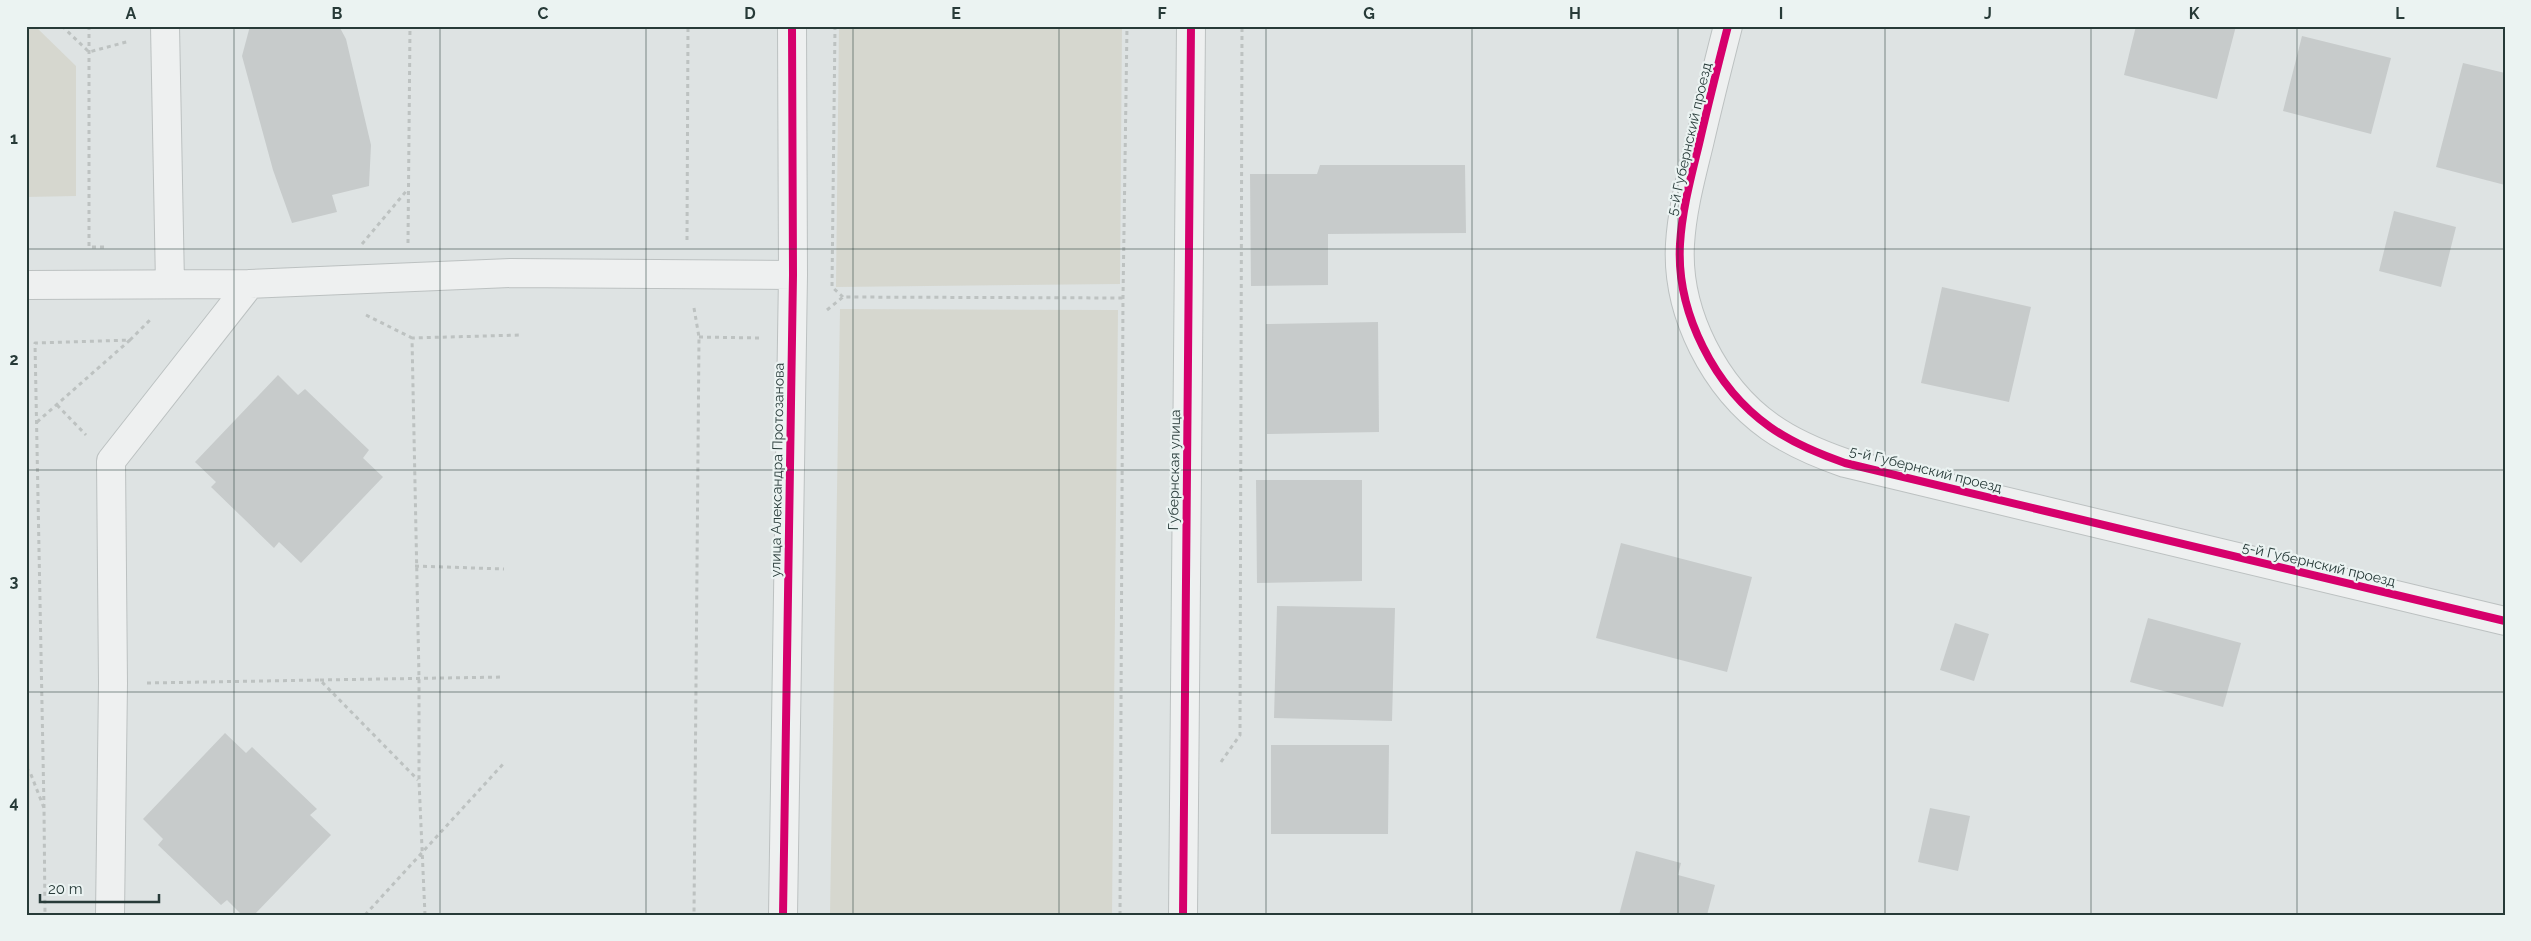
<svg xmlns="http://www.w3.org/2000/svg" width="2531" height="941" viewBox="0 0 2531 941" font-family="Raleway,sans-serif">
  <rect width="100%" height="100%" fill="#dee3e3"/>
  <path fill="#d6d7cf" d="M26,26H35L76,66V196L26,197Z
    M839,26H1122L1120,284L836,287Z
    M840,309L1118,310L1112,915H830Z
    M26,642L30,772L28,915H26Z"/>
  <path fill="#c7cbcb" d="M250,26H339L346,39L371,145L369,186L332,195L337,212L292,223L273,170L242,56Z
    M2136,26H2236L2217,99L2124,75Z
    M2302,36L2391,58L2371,134L2283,111Z
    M2463,63L2505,73V185L2436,167Z
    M1320,165H1465L1466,233L1328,234V285L1251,286L1250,174H1317Z
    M2394,211L2456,227L2441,287L2379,271Z
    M1942,287L2031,307L2009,402L1921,383Z
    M1378,322L1379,432L1267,434L1266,324Z
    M278,375L298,395L305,389L369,450L363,458L383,477L301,563L279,542L274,548L211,487L216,482L195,462Z
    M1256,480H1362V581L1257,583Z
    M1621,543L1752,577L1727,672L1596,638Z
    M1277,606L1395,608L1392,721L1274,718Z
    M2148,618L2241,643L2223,707L2130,682Z
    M1955,623L1989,634L1974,681L1940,670Z
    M225,733L246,753L252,747L317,809L310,815L331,835L254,915H242L227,900L221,905L158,845L163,839L143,819Z
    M1271,745H1389L1388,834H1271Z
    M1930,808L1970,816L1958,871L1918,862Z
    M1636,851L1681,863L1678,875L1715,885L1707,915H1619Z"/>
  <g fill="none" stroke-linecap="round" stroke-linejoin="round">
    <defs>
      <path id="minor" d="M165,26L170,284
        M1728,26C1718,65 1708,105 1699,144C1691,177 1682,210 1680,244C1676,313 1715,388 1770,427C1794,444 1819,454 1845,463L2505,621
        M26,285L250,284L511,273L793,275
        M110,915L113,683L111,461L250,284
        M783,915L793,275L792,26
        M1183,915L1191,26"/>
    </defs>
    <use href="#minor" stroke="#bcc1c1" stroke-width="30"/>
    <path stroke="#bdc2c1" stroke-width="3" stroke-dasharray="4 4" stroke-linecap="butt" d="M62,26L89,52L130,41
      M89,26V247H104
      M835,26L832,287L843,297
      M687,240L688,26
      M408,243L410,26
      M362,244L408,189
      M694,308L699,337L694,915
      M827,310L843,297L1123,298
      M366,315L412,338
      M699,337L759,338
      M57,405L86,435
      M37,422L130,340
      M415,566L504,569
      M320,680L504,677
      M147,683L320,680L418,780
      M1221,762L1240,735L1242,26
      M26,768L30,772L44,808L45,915
      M44,808L35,343L130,340L151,319
      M365,915L504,763
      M425,915L419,781V678L412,338L521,335
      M1120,915L1123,298L1127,26"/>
    <use href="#minor" stroke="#eef0f0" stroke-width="28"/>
    <defs>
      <path id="cycleway" d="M1728,26C1718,65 1708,105 1699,144C1691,177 1682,210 1680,244C1676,313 1715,388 1770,427C1794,444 1819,454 1845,463L2505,621
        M783,915L793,275L792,26
        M1183,915L1191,26"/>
    </defs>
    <use href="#cycleway" stroke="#ebf3f2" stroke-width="11"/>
    <use href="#cycleway" stroke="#d6006c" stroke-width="8"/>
  </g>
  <path fill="none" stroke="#273a38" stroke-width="1" stroke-opacity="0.55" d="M234,26V915M440,26V915M646,26V915M853,26V915M1059,26V915M1266,26V915M1472,26V915M1678,26V915M1885,26V915M2091,26V915M2297,26V915M26,249H2505M26,470H2505M26,692H2505"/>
  <g text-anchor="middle" stroke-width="4.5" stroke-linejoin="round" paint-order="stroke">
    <g font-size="14" fill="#273a38" stroke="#ebf3f2">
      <text transform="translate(1689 139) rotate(-77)" y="5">5-й Губернский проезд</text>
      <text transform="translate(1926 469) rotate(14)" y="5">5-й Губернский проезд</text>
      <text transform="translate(777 470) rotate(-89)" y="5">улица Александра Протозанова</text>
      <text transform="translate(1174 470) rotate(-89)" y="5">Губернская улица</text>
      <text transform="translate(2319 564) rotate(13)" y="5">5-й Губернский проезд</text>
    </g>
  </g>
  <rect width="2531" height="941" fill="none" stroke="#ebf3f2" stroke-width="55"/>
  <path d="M40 894v8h119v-8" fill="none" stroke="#273a38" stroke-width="2.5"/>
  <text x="48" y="894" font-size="15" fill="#273a38" stroke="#ebf3f2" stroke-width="4" paint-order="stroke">20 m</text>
  <rect x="28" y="28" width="2476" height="886" fill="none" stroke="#273a38" stroke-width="2"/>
  <g font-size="16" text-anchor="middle" font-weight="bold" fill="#273a38">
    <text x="131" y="19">A</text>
    <text x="337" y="19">B</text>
    <text x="543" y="19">C</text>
    <text x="750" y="19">D</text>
    <text x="956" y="19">E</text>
    <text x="1162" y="19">F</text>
    <text x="1369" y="19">G</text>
    <text x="1575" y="19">H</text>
    <text x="1781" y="19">I</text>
    <text x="1988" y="19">J</text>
    <text x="2194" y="19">K</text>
    <text x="2400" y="19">L</text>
    <text x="14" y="144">1</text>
    <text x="14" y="365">2</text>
    <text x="14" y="587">3</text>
    <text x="14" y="808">4</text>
  </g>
</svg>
